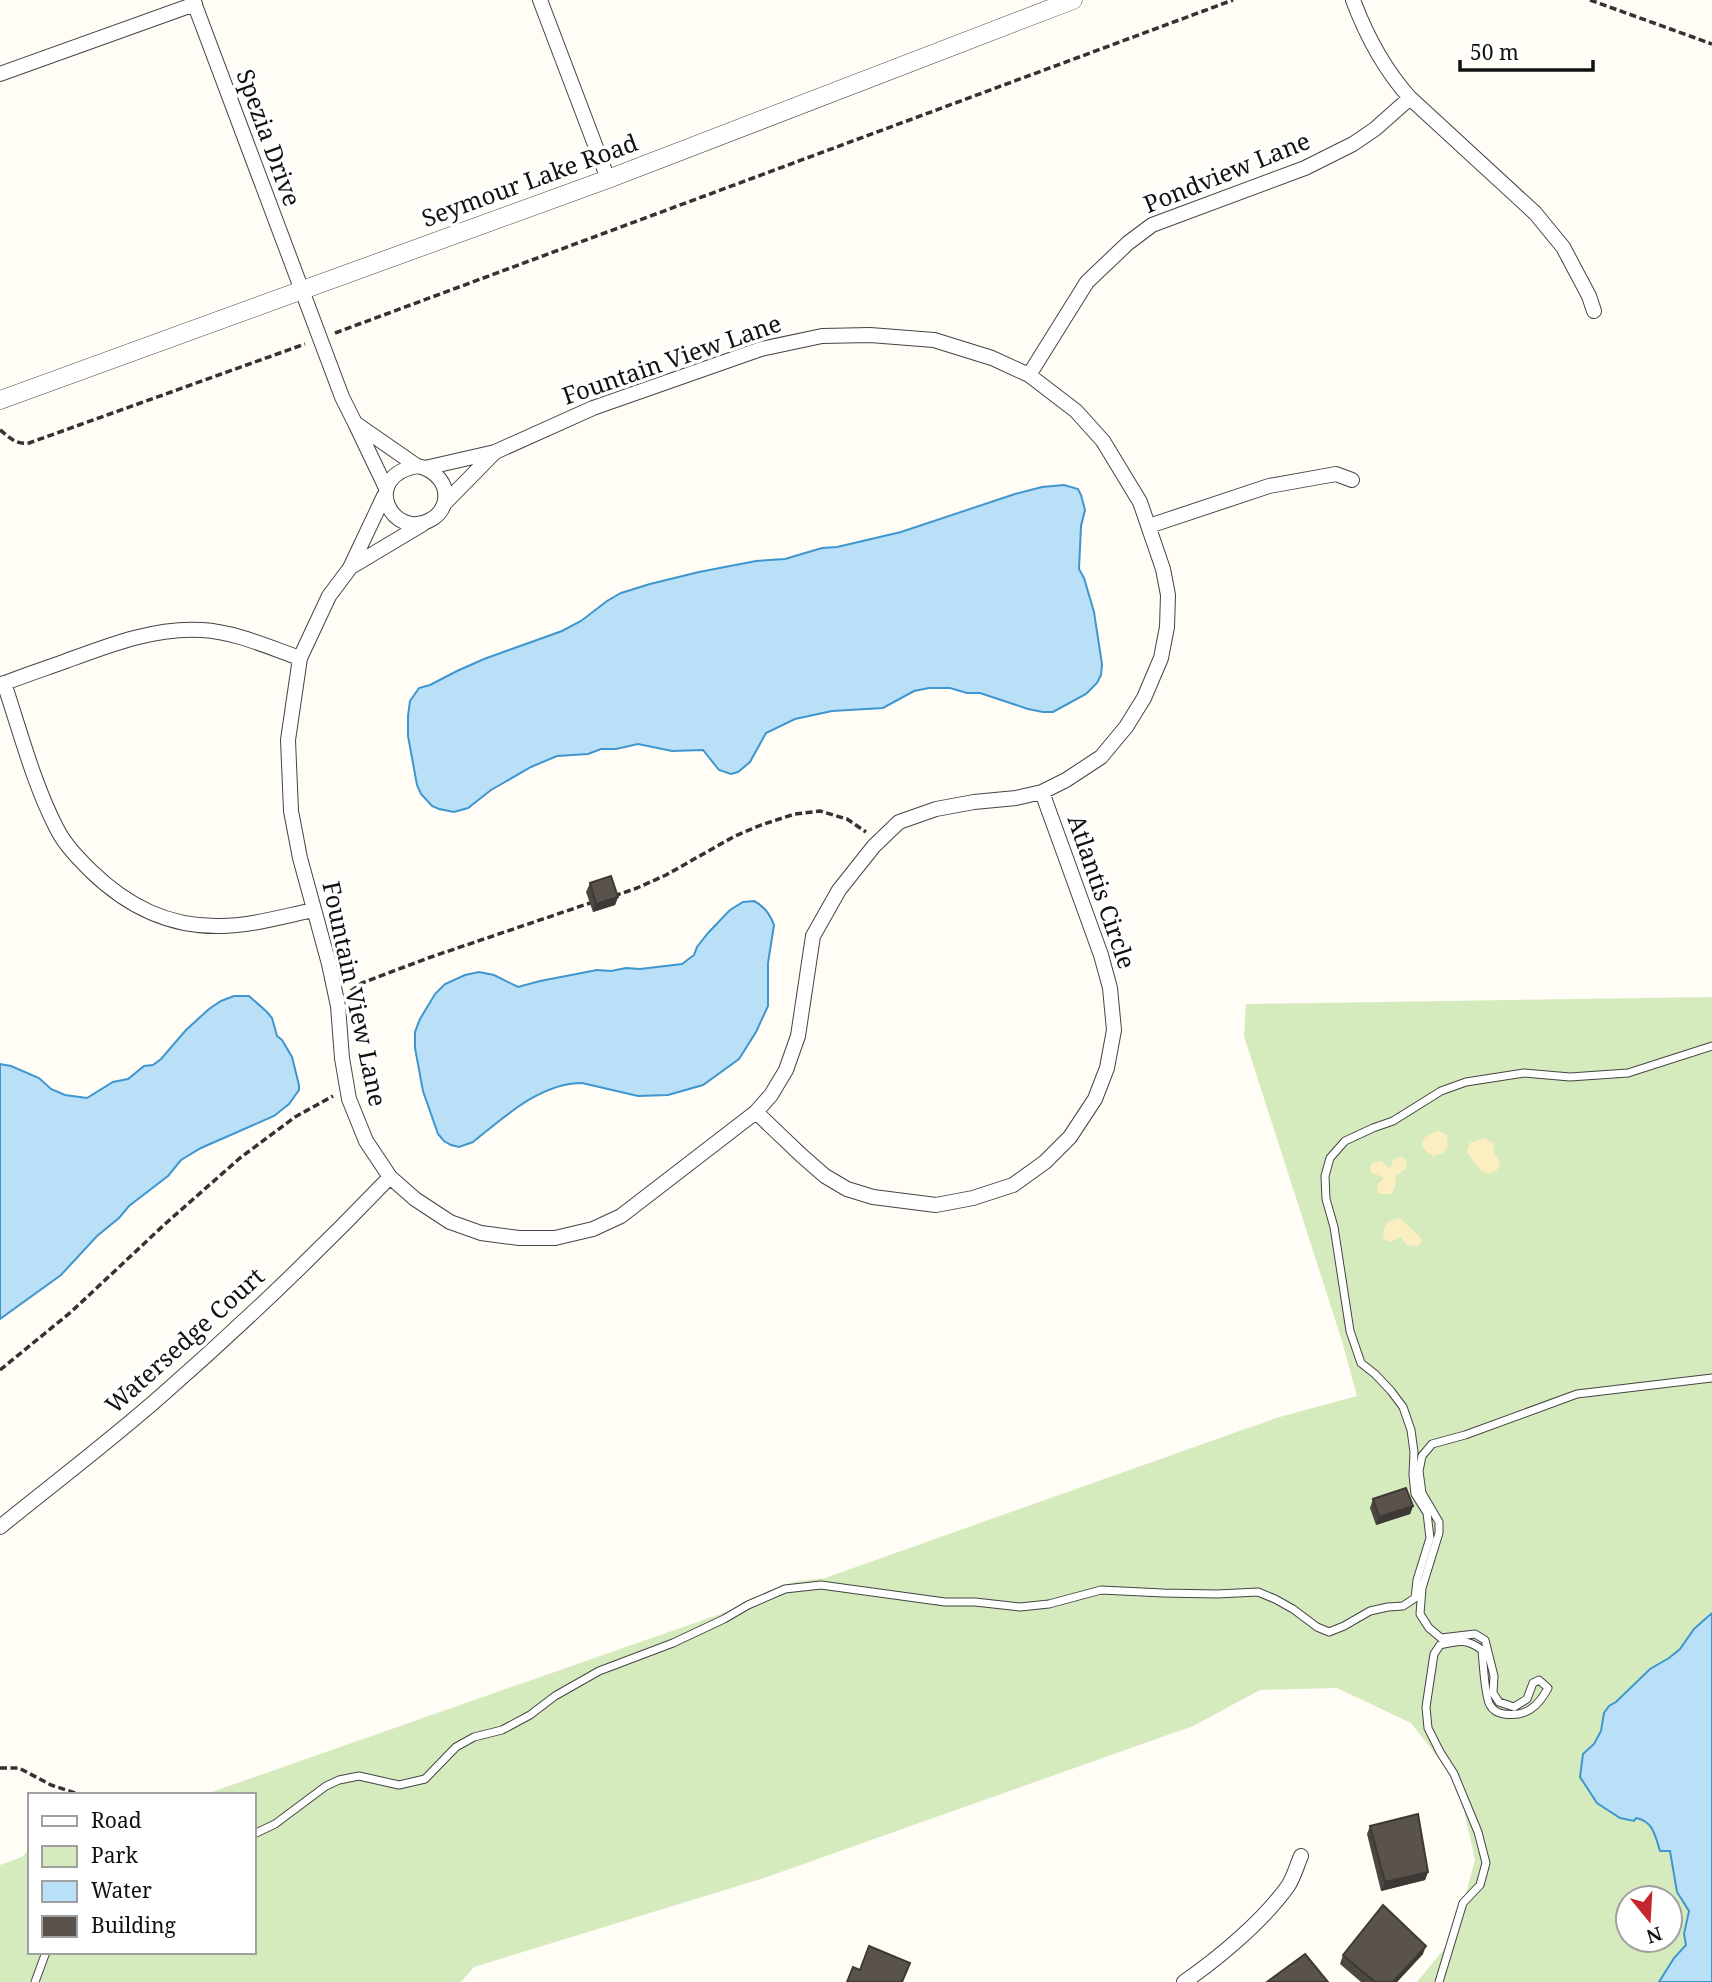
<svg xmlns="http://www.w3.org/2000/svg" width="1712" height="1982" viewBox="0 0 1712 1982" font-family="'Noto Serif',serif">
  <rect width="100%" height="100%" fill="#fffdf5"/>
  <path fill="#d5ebbd" fill-rule="evenodd" d="M1712,997V1613L1694,1629L1680,1649L1669,1658L1650,1669L1616,1702L1609,1706L1604,1714L1601,1731L1594,1744L1583,1754L1580,1777L1620,1818L1633,1821L1635,1818C1653,1821 1655,1835 1660,1850L1670,1851L1677,1892L1689,1911L1684,1934L1686,1945L1674,1958L1659,1982H1417L1454,1937L1475,1860L1458,1783L1411,1723L1337,1688L1260,1690L1193,1726L764,1878L474,1967L461,1982H0V1865L22,1857L30,1848V1952H254V1795H203L749,1604V1599L793,1582L825,1578L1276,1418L1357,1396L1342,1341L1244,1036L1246,1004ZM1628,1898H1670V1940H1628Z"/>
  <path fill="#fbeec1" d="M1439,1131L1447,1135L1448,1147L1443,1153L1433,1156C1415,1146 1421,1135 1439,1131Z
    M1485,1138L1494,1144L1493,1150L1500,1163L1497,1170L1489,1174C1480,1171 1480,1169 1475,1163C1469,1155 1464,1153 1470,1143Z
    M1401,1156L1407,1162L1406,1169L1395,1176L1396,1184L1392,1194H1380L1377,1190L1378,1184L1384,1178L1371,1172V1164L1381,1161L1390,1168L1393,1160Z
    M1400,1218L1419,1236L1422,1241L1418,1246L1407,1245L1401,1237L1390,1242L1384,1239C1381,1228 1388,1219 1400,1218Z"/>
  <path fill="#b9e0f7" stroke="#3f96cf" stroke-width="2" d="M1064,485L1078,489L1081,495L1085,510L1081,526L1079,569L1084,578L1094,612L1102,664L1101,675L1097,683L1086,694L1053,712H1043L1028,709L980,693H967L950,688H929L914,691L883,708L832,711L795,719L766,733L750,762L738,772L731,774L719,770L703,750L672,751L638,744L616,749H601L588,754L557,756L531,767L491,790L468,808L454,812L439,809L432,806L421,794L417,785L408,736V716L410,701L419,688L430,685L457,671L484,659L562,631L581,621L607,601L621,593L650,584L699,572L756,561L785,559L822,548L837,547L901,532L1015,494L1042,487Z
    M754,901C764,906 770,914 774,925L768,963V1006L756,1032L739,1059L703,1085L668,1095L638,1096L582,1083C540,1083 503,1118 473,1142L459,1147L451,1145L444,1141L438,1134L423,1091L415,1048V1032L420,1019L435,994L445,984L465,975L479,972L494,975L518,987L540,981L597,970L611,971L626,968L640,969L682,964L694,955L697,947L708,933L730,910L743,902Z
    M234,996H249L267,1012L272,1018L277,1036L282,1040L292,1057L299,1085V1090L289,1104L274,1116L201,1148L181,1160L168,1176L129,1206L119,1218L97,1236L61,1275L0,1319V1064L11,1066L39,1078L51,1089L65,1095L87,1098L113,1082L128,1079L144,1066L153,1065L161,1059L186,1030L209,1009L221,1001Z
    M1712,1613V1982H1659L1674,1958L1686,1945L1684,1934L1689,1911L1677,1892L1670,1851H1660C1655,1835 1653,1821 1636,1818L1634,1821L1620,1818L1597,1803L1580,1777L1583,1754L1594,1744L1601,1731L1604,1713L1609,1706L1616,1702L1650,1669L1669,1658L1680,1649L1694,1629Z"/>
  <g fill="none" stroke-linecap="round" stroke-linejoin="round">
    <defs>
      <path id="service" d="M254,1834L275,1824L326,1786L339,1780L359,1776L399,1785L425,1779L456,1747L474,1737L502,1730L530,1715L555,1696L599,1671L673,1643L724,1619L748,1605L785,1589L821,1585L945,1602H975L1020,1607L1049,1604L1101,1590L1163,1593L1217,1594L1258,1592L1275,1599L1293,1609L1317,1627L1329,1632L1344,1626L1370,1611L1388,1607L1403,1606L1415,1598L1417,1580L1430,1538L1427,1513L1415,1494L1413,1475L1414,1452L1411,1430L1403,1407L1391,1391L1375,1374L1361,1363L1350,1331L1334,1227L1326,1199L1325,1176L1330,1158L1345,1141L1373,1128L1393,1121L1441,1091L1466,1082L1524,1073L1570,1077L1628,1073L1712,1046
        M35,1982L46,1952
        M1439,1982L1463,1903L1480,1885L1486,1863L1478,1832L1454,1774L1440,1752L1428,1728L1426,1707L1434,1654L1440,1645C1458,1641 1466,1638 1482,1650C1483,1661 1485,1698 1490,1705C1493,1711 1498,1713 1504,1714C1526,1717 1538,1707 1548,1688L1539,1680L1533,1683L1527,1699L1514,1707L1499,1702L1493,1693L1494,1676L1485,1640L1475,1634L1441,1638L1429,1628L1420,1614L1422,1588L1439,1533V1522L1422,1493L1419,1471L1422,1456L1432,1444L1465,1435L1577,1394L1712,1378"/>
      <path id="minor" d="M193,0L342,397L355,423
        M540,0L608,179
        M1353,0C1366,35 1385,70 1410,98L1535,213L1563,247L1589,296L1594,311
        M0,74L195,4
        M1029,375L1087,282L1128,243L1152,225L1305,168L1353,144L1375,129L1410,98
        M417,466C435,469 450,485 444,504C442,511 436,517 430,520C393,541 359,477 417,466Z
        M425,468L495,452L445,503
        M386,488L355,423L417,466
        M384,496L350,568L329,596L300,658L288,740L291,811L300,858L329,964L338,1006L342,1058L349,1099L366,1141L390,1177L415,1199L450,1222L481,1233L519,1238H555L593,1229L621,1216L756,1112L771,1095L786,1070L798,1036L813,936L839,890L874,846L899,822L936,809L974,802L1016,798L1042,792L1066,780L1101,757L1126,727L1144,698L1161,658L1167,627L1168,595L1163,569L1140,502L1103,441L1076,411L1029,375L992,358L934,340L870,335L822,336L761,349L593,408L495,452
        M1149,526L1269,486L1336,474L1352,480
        M351,567L423,524
        M4,683C20,731 34,785 57,829C65,845 79,859 91,871C127,906 168,927 220,926C251,926 284,916 314,910
        M0,685C22,676 44,669 66,661C109,645 155,627 202,630C236,632 268,647 300,658
        M756,1112L801,1155L825,1176L847,1189L873,1197L936,1205L973,1198L1013,1185L1045,1162L1070,1137L1095,1099L1107,1068L1114,1030L1110,988L1101,955L1042,792
        M0,1527C54,1483 110,1441 162,1395C241,1326 317,1253 390,1177
        M1184,1982C1219,1958 1264,1920 1288,1886C1294,1877 1297,1865 1301,1856"/>
      <path id="tertiary" d="M0,400L608,179L1073,0"/>
    </defs>
    <use href="#service" stroke="#444" stroke-width="9"/>
    <use href="#minor" stroke="#444" stroke-width="16"/>
    <use href="#tertiary" stroke="#444" stroke-width="19"/>
    <path stroke="#333" stroke-width="3.5" stroke-dasharray="7 3.5" stroke-linecap="butt" d="M1590,0L1712,44
      M335,333L1233,0
      M0,430C9,437 16,445 29,443L305,344
      M614,896L637,888L666,875L735,836L761,825L795,814L820,811L847,819L866,832
      M351,991L362,983L428,958L593,902
      M0,1370L71,1312L165,1224L240,1158L295,1117L333,1096
      M0,1768H19L51,1785L81,1795"/>
    <use href="#service" stroke="#fff" stroke-width="7"/>
    <use href="#minor" stroke="#fff" stroke-width="14"/>
    <use href="#tertiary" stroke="#fff" stroke-width="18"/>
  </g>
  <path fill="#4d4742" d="M590,883L618,897L615,905L593,912L586,892Z
    M1373,1499L1413,1506L1410,1514L1376,1525L1370,1508Z
    M1370,1826L1428,1872L1425,1880L1381,1891L1367,1834Z
    M1423,1954L1397,1982H1361L1340,1964L1343,1955Z"/>
  <path fill="#3f3936" d="M618,897L615,905L593,912L596,904Z
    M1413,1506L1410,1514L1376,1525L1379,1517Z
    M1428,1872L1425,1880L1381,1891L1385,1882Z
    M1426,1946L1423,1954L1397,1982H1393Z"/>
  <path fill="#5a524d" stroke="#3f3936" stroke-width="2" d="M611,876L618,897L596,904L590,883Z
    M1406,1488L1413,1506L1379,1517L1373,1499Z
    M1418,1814L1428,1872L1385,1882L1370,1826Z
    M1383,1905L1426,1946L1393,1982H1375L1343,1955Z
    M869,1946L910,1963L902,1982H847L853,1967L860,1970Z
    M1305,1954L1328,1982H1267Z"/>
  <g text-anchor="middle" stroke-width="7" stroke-linejoin="round" paint-order="stroke">
    <g font-size="24" fill="#111" stroke="#fff">
      <text transform="translate(268 138) rotate(70)" y="8">Spezia Drive</text>
      <text transform="translate(1227 173) rotate(-22)" y="8">Pondview Lane</text>
      <text transform="translate(530 181) rotate(-20)" y="8">Seymour Lake Road</text>
      <text transform="translate(672 360) rotate(-19)" y="8">Fountain View Lane</text>
      <text transform="translate(1101 892) rotate(71)" y="8">Atlantis Circle</text>
      <text transform="translate(354 994) rotate(78)" y="8">Fountain View Lane</text>
      <text transform="translate(185 1341) rotate(-42)" y="8">Watersedge Court</text>
    </g>
  </g>
  <rect x="28" y="1793" width="228" height="161" fill="#ffffff" stroke="#a0a0a0" stroke-width="2"/>
  <rect x="42" y="1816" width="35" height="10" fill="#ffffff" stroke="#a0a0a0" stroke-width="2"/>
  <text x="91" y="1828" font-size="21" fill="#111111">Road</text>
  <rect x="42" y="1846" width="35" height="21" fill="#d5ebbd" stroke="#a0a0a0" stroke-width="2"/>
  <text x="91" y="1863" font-size="21" fill="#111111">Park</text>
  <rect x="42" y="1881" width="35" height="21" fill="#b9e0f7" stroke="#a0a0a0" stroke-width="2"/>
  <text x="91" y="1898" font-size="21" fill="#111111">Water</text>
  <rect x="42" y="1916" width="35" height="21" fill="#5a524d" stroke="#a0a0a0" stroke-width="2"/>
  <text x="91" y="1933" font-size="21" fill="#111111">Building</text>
  <g transform="translate(1649 1919) rotate(162)"><circle r="33" fill="#ffffff" stroke="#a0a0a0" stroke-width="2"/>
  <path d="M0-5L12 26L0 18L-12 26Z" fill="#c4262e"/>
  <text y="-10" font-size="19" font-weight="bold" text-anchor="middle" fill="#111111">N</text>
  </g>
  <path d="M1460 60v10h133v-10" fill="none" stroke="#111111" stroke-width="3.5"/>
  <text x="1470" y="60" font-size="21" fill="#111111" stroke="#ffffff" stroke-width="5" paint-order="stroke">50 m</text>
</svg>
